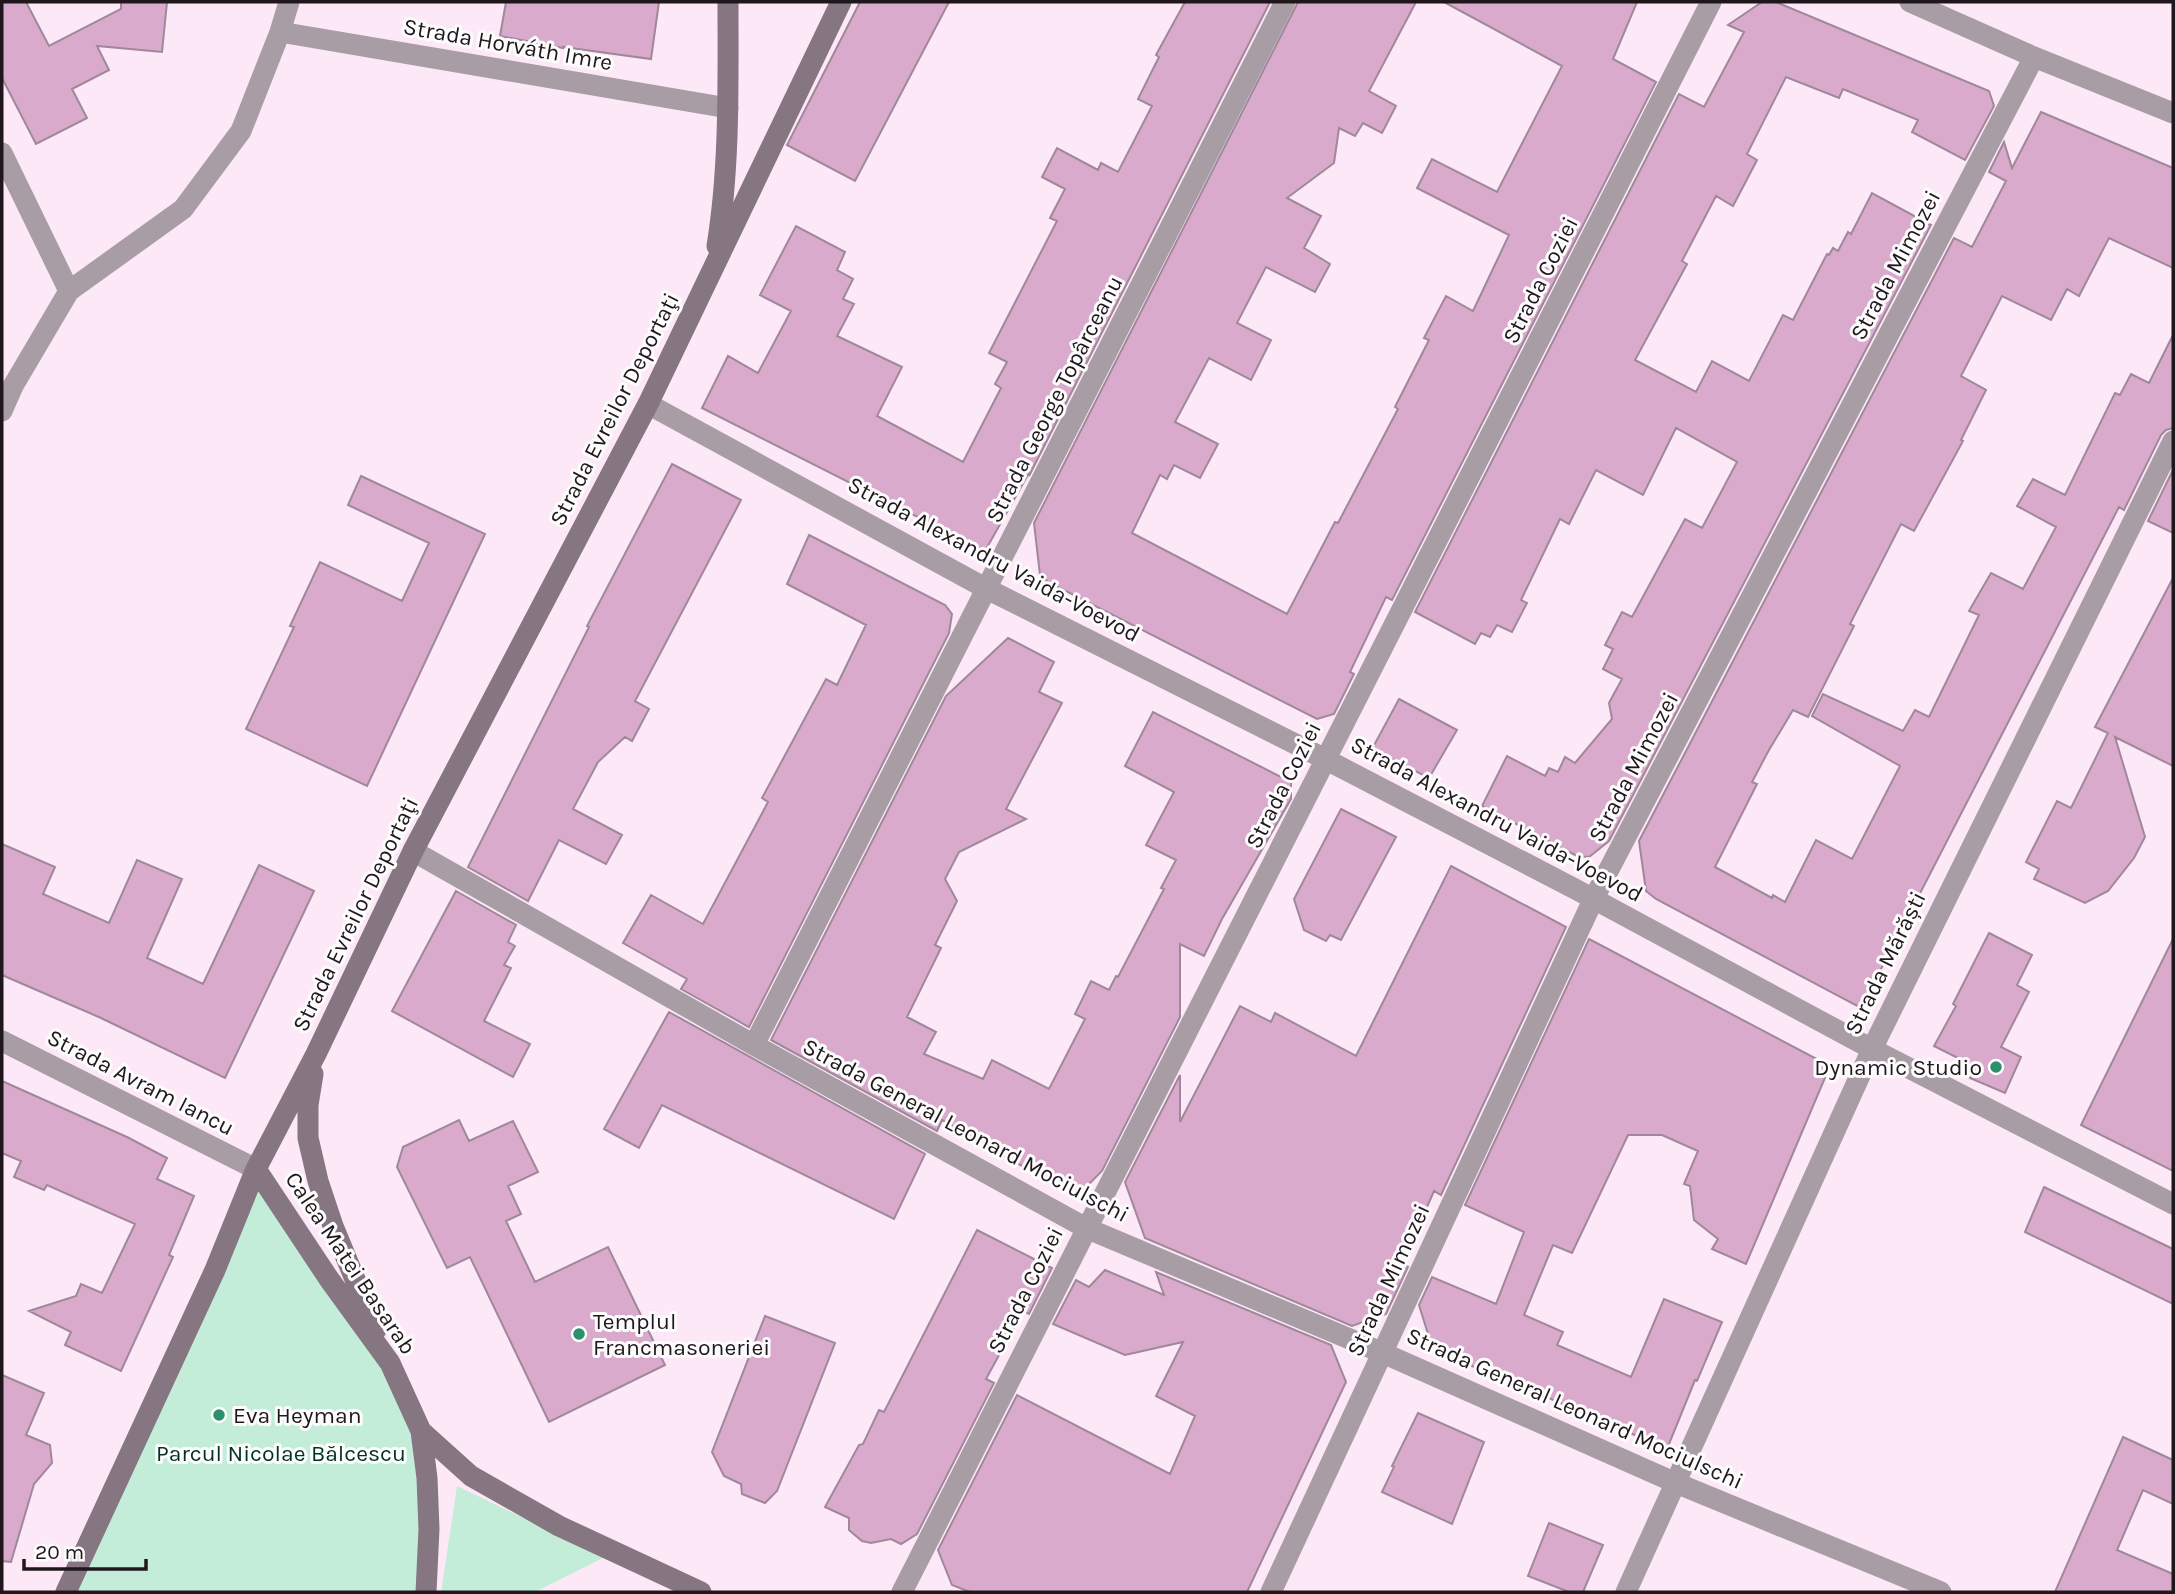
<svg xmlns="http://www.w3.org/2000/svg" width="2175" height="1594" viewBox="0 0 2175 1594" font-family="Karla,sans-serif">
  <rect width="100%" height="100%" fill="#fde8f7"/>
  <path fill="#c4edd9" d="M256,1169L421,1431L426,1592H66Z
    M457,1486L605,1557L535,1592H441Z"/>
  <path fill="#daaacd" stroke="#9f8899" stroke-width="2" d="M2,2H26L49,46L121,9V2H167L162,52L97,46L109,70L72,89L87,118L36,144L2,78Z
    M506,2H659L651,59L563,47V48L500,36Z
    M860,2H949L855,181L787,145Z
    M1185,2H1270L1029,476V473L985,551L702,408L728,356L758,373L791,311L760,295L796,226L845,252L837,270L853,279L843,299L854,304L837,336L902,367L877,416L963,462L1001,388L995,384L1007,362L989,353L1057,221L1050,218L1065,189L1042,177L1057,148L1098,170L1101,163L1118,172L1152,106L1138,99L1159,57L1156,55Z
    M1298,2H1416L1369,91L1396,106L1382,133L1363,123L1355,136L1339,128L1334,163L1287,198L1321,216L1304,248L1330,264L1315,292L1266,267L1237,323L1271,340L1251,380L1209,358L1175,422L1218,444L1200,478L1174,465L1167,479L1160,475L1132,533L1287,614L1335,522L1338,523L1398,409L1395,407L1429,340L1424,338L1446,296L1473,311L1509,235L1417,188L1432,159L1497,192L1562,66L1444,2H1637L1613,59L1656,82L1392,600L1386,597L1350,672L1354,674L1334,714L1317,719L1048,582L1040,575L1034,523Z
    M1762,2H1776L1989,91L1994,106L1965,160L1912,132L1918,120L1843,89L1839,98L1786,77L1747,154L1757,160L1733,206L1716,196L1682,261L1687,264L1635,360L1696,392L1712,361L1749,381L1783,315L1793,320L1827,254L1829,255L1833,248L1838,251L1848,232L1851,234L1872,193L1931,225L1609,841L1589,857L1577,856L1482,806L1507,756L1545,776L1549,768L1558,772L1565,757L1575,763L1612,719L1609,703L1622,679L1603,669L1613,649L1605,645L1622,612L1632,617L1685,519L1702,528L1737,462L1676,428L1643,495L1596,470L1569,524L1560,519L1521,600L1527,603L1512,632L1497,625L1490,637L1481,633L1475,644L1415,612L1679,94L1704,107L1744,32L1728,25Z
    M2041,112L2173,168V268L2109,238L2079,296L2067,289L2051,320L2002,296L1961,376L1986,390L1961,440L1963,441L1914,531L1901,524L1850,624L1854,626L1808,717L1793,710L1769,750L1752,782L1757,784L1715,867L1772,898L1773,895L1785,902L1816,840L1852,859L1900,766L1812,716L1823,694L1903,731L1915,710L1929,717L1979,615L1969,611L1991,573L2023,589L2056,527L2017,506L2033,479L2065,495L2115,393L2120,395L2131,374L2149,383L2173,335V428L2166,430L2161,435L2124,510L2119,507L1861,1008L1656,899L1646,891L1639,841L1954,238L1972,247L2006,181L1989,172L2004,142L2012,168Z
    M672,464L741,500L635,701L649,709L632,741L625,737L598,762L573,809L622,835L606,864L559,840L528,901L468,867L589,627L587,626Z
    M2173,470V533L2148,521Z
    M361,476L485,534L367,786L246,729L294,627L290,626L320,562L402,601L429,543L348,505Z
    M809,535L945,605L952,614L949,633L749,1027L681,989L687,979L623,943L651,895L703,924L768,802L762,798L826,679L837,685L866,625L787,584Z
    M2173,578V766L2115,737L2145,837L2134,858L2108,891L2085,903L2034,879L2039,869L2026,862L2057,801L2071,808L2108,733L2095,727Z
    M1008,638L1054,662L1039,692L1062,703L1006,809L1026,819L959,852L945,879L957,901L935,945L941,948L907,1017L936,1032L924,1054L983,1079L992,1060L1049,1089L1085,1019L1075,1014L1091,981L1109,990L1116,976L1118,977L1164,889L1161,888L1176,860L1146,845L1174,792L1125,766L1153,712L1291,782V799L1222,919L1204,956L1180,944V1017L1102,1171L1076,1197L942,1120L937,1131L771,1040L946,696Z
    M1399,699L1457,730L1429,778L1372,749Z
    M1341,809L1396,837L1341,940L1330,935L1326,941L1304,930L1294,899Z
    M2,844L55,867L43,894L109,923L137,860L182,879L147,958L203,984L259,865L314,891L225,1078L101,1018L2,975Z
    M1451,866L1566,927L1441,1195L1434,1191L1402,1264L1408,1267L1386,1314L1352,1326L1145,1238L1125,1182L1180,1075V1122L1240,1006L1271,1022L1275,1013L1356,1056Z
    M456,891L516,925L508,942L515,946L504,965L511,968L484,1021L530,1044L513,1077L392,1011Z
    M1989,933L2032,955L2017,985L2029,992L2001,1047L2021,1057L2005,1093L1970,1078L1976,1067L1934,1046L1956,1006L1953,1004Z
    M1589,939L1830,1066L1746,1264L1712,1249L1718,1239L1694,1220L1690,1186L1684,1184L1698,1151L1662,1135H1628L1572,1253L1553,1245L1524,1315L1563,1332L1557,1345L1631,1377L1664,1299L1722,1322L1697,1381L1695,1380L1667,1449L1535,1392L1433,1350L1419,1305L1432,1277L1496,1304L1524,1232L1465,1205Z
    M2173,939V1171L2081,1125Z
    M669,1012L925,1154L894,1219L662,1105L639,1148L604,1129Z
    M2,1081L127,1137L167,1158L157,1179L194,1196L169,1255L173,1257L121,1371L65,1345L71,1332L29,1311L76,1296L81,1284L102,1293L135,1224L47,1185L44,1190L14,1177L21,1161L2,1153Z
    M459,1120L469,1141L513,1121L538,1172L508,1186L521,1214L506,1221L535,1282L608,1247L665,1365L549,1422L470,1257L447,1268L397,1167L403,1147Z
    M2044,1187L2173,1249V1304L2025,1232Z
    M977,1230L1052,1268L1029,1314L1023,1311L986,1379L994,1383L917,1534L901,1544L891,1539L871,1543L862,1541L849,1530V1518L825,1507L859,1445L863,1444L879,1410L884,1412Z
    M1105,1270L1164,1295L1156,1272L1331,1345L1346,1382L1247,1592H970L952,1585L938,1550L1017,1395L1170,1474L1195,1416L1156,1396L1183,1342L1125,1355L1053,1324L1076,1280L1089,1287Z
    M765,1316L835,1343L777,1491L765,1503L742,1494L741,1484L724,1476L712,1452Z
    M2,1375L44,1393L26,1435L50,1445L52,1463L34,1484L11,1562L2,1561Z
    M1418,1413L1484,1442L1452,1524L1382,1492L1394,1467L1392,1466Z
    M2123,1437L2173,1460V1504L2143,1490L2117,1550L2173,1574V1592H2055Z
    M1549,1523L1603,1545L1583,1592H1569L1528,1576Z"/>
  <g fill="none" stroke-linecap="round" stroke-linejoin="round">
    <path stroke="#a89da5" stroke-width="21" d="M1910,2L2034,57L2173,113
      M280,32L728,108
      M2,153L69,291L13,386L2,411
      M69,291L183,209L241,131L280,32L289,2
      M648,404L987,589L1325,759L1577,890L1872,1049L2173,1204
      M413,851L754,1045L1086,1228L1383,1353L1676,1483L1941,1592
      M2,1041L256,1169
      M754,1045L1285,2
      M902,1592L1711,2
      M1271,1592L1594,898L2034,57
      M1626,1592L1872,1049L2173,441"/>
    <path stroke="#857681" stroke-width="21" d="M717,246C730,166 728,83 728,2
      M313,1074L308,1105V1138L318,1181L333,1226L376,1330
      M256,1169L329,1279L390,1363L421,1431L427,1478L429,1529L426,1592
      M421,1431L471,1476L559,1526L701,1592
      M66,1592L215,1270L256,1169L316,1054L413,851L648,404L841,2"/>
  </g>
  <g fill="#2b906b" stroke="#fcfcfc" stroke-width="2.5">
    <circle cx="1996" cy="1067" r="7"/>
    <circle cx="579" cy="1334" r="7"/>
    <circle cx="219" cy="1415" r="7"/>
  </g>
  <g text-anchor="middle" stroke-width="6" stroke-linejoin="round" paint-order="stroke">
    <g font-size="23" fill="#20171d" stroke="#fcfcfc">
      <text transform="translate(508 44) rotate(10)" y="8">Strada Horváth Imre</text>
      <text transform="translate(1895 265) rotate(-62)" y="8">Strada Mimozei</text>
      <text transform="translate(1540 280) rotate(-63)" y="8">Strada Coziei</text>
      <text transform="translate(1054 399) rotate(-63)" y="8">Strada George Topârceanu</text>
      <text transform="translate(614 409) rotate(-63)" y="8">Strada Evreilor Deportaţi</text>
      <text transform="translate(994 559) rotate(28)" y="8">Strada Alexandru Vaida-Voevod</text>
      <text transform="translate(1633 767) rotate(-62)" y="8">Strada Mimozei</text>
      <text transform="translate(1283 785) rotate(-63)" y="8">Strada Coziei</text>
      <text transform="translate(1497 819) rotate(28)" y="8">Strada Alexandru Vaida-Voevod</text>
      <text transform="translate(355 914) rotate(-64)" y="8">Strada Evreilor Deportaţi</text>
      <text transform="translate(1885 963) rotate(-64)" y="8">Strada Mărăști</text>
      <text transform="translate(141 1082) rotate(27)" y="8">Strada Avram Iancu</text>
      <text transform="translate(966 1130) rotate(28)" y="8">Strada General Leonard Mociulschi</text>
      <text transform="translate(351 1263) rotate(56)" y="8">Calea Matei Basarab</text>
      <text transform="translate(1388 1280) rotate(-65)" y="8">Strada Mimozei</text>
      <text transform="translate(1025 1290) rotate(-63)" y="8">Strada Coziei</text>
      <text transform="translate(1575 1408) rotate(24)" y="8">Strada General Leonard Mociulschi</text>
    </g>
    <g font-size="23" fill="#20171d" stroke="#fcfcfc" text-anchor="start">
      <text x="1982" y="1075" text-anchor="end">Dynamic Studio</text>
      <text x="593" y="1329">Templul<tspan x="593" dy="26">Francmasoneriei</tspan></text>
      <text x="233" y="1423">Eva Heyman</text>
    </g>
    <g font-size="23" fill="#003221" stroke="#fcfcfc">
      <text x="281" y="1461">Parcul Nicolae Bălcescu</text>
    </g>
  </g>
  <rect width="2175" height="1594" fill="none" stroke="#20171d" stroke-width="7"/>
  <path d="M24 1559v10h122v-10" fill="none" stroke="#20171d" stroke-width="3.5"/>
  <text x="35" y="1559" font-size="21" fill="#20171d" stroke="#fcfcfc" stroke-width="5" paint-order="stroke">20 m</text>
</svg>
